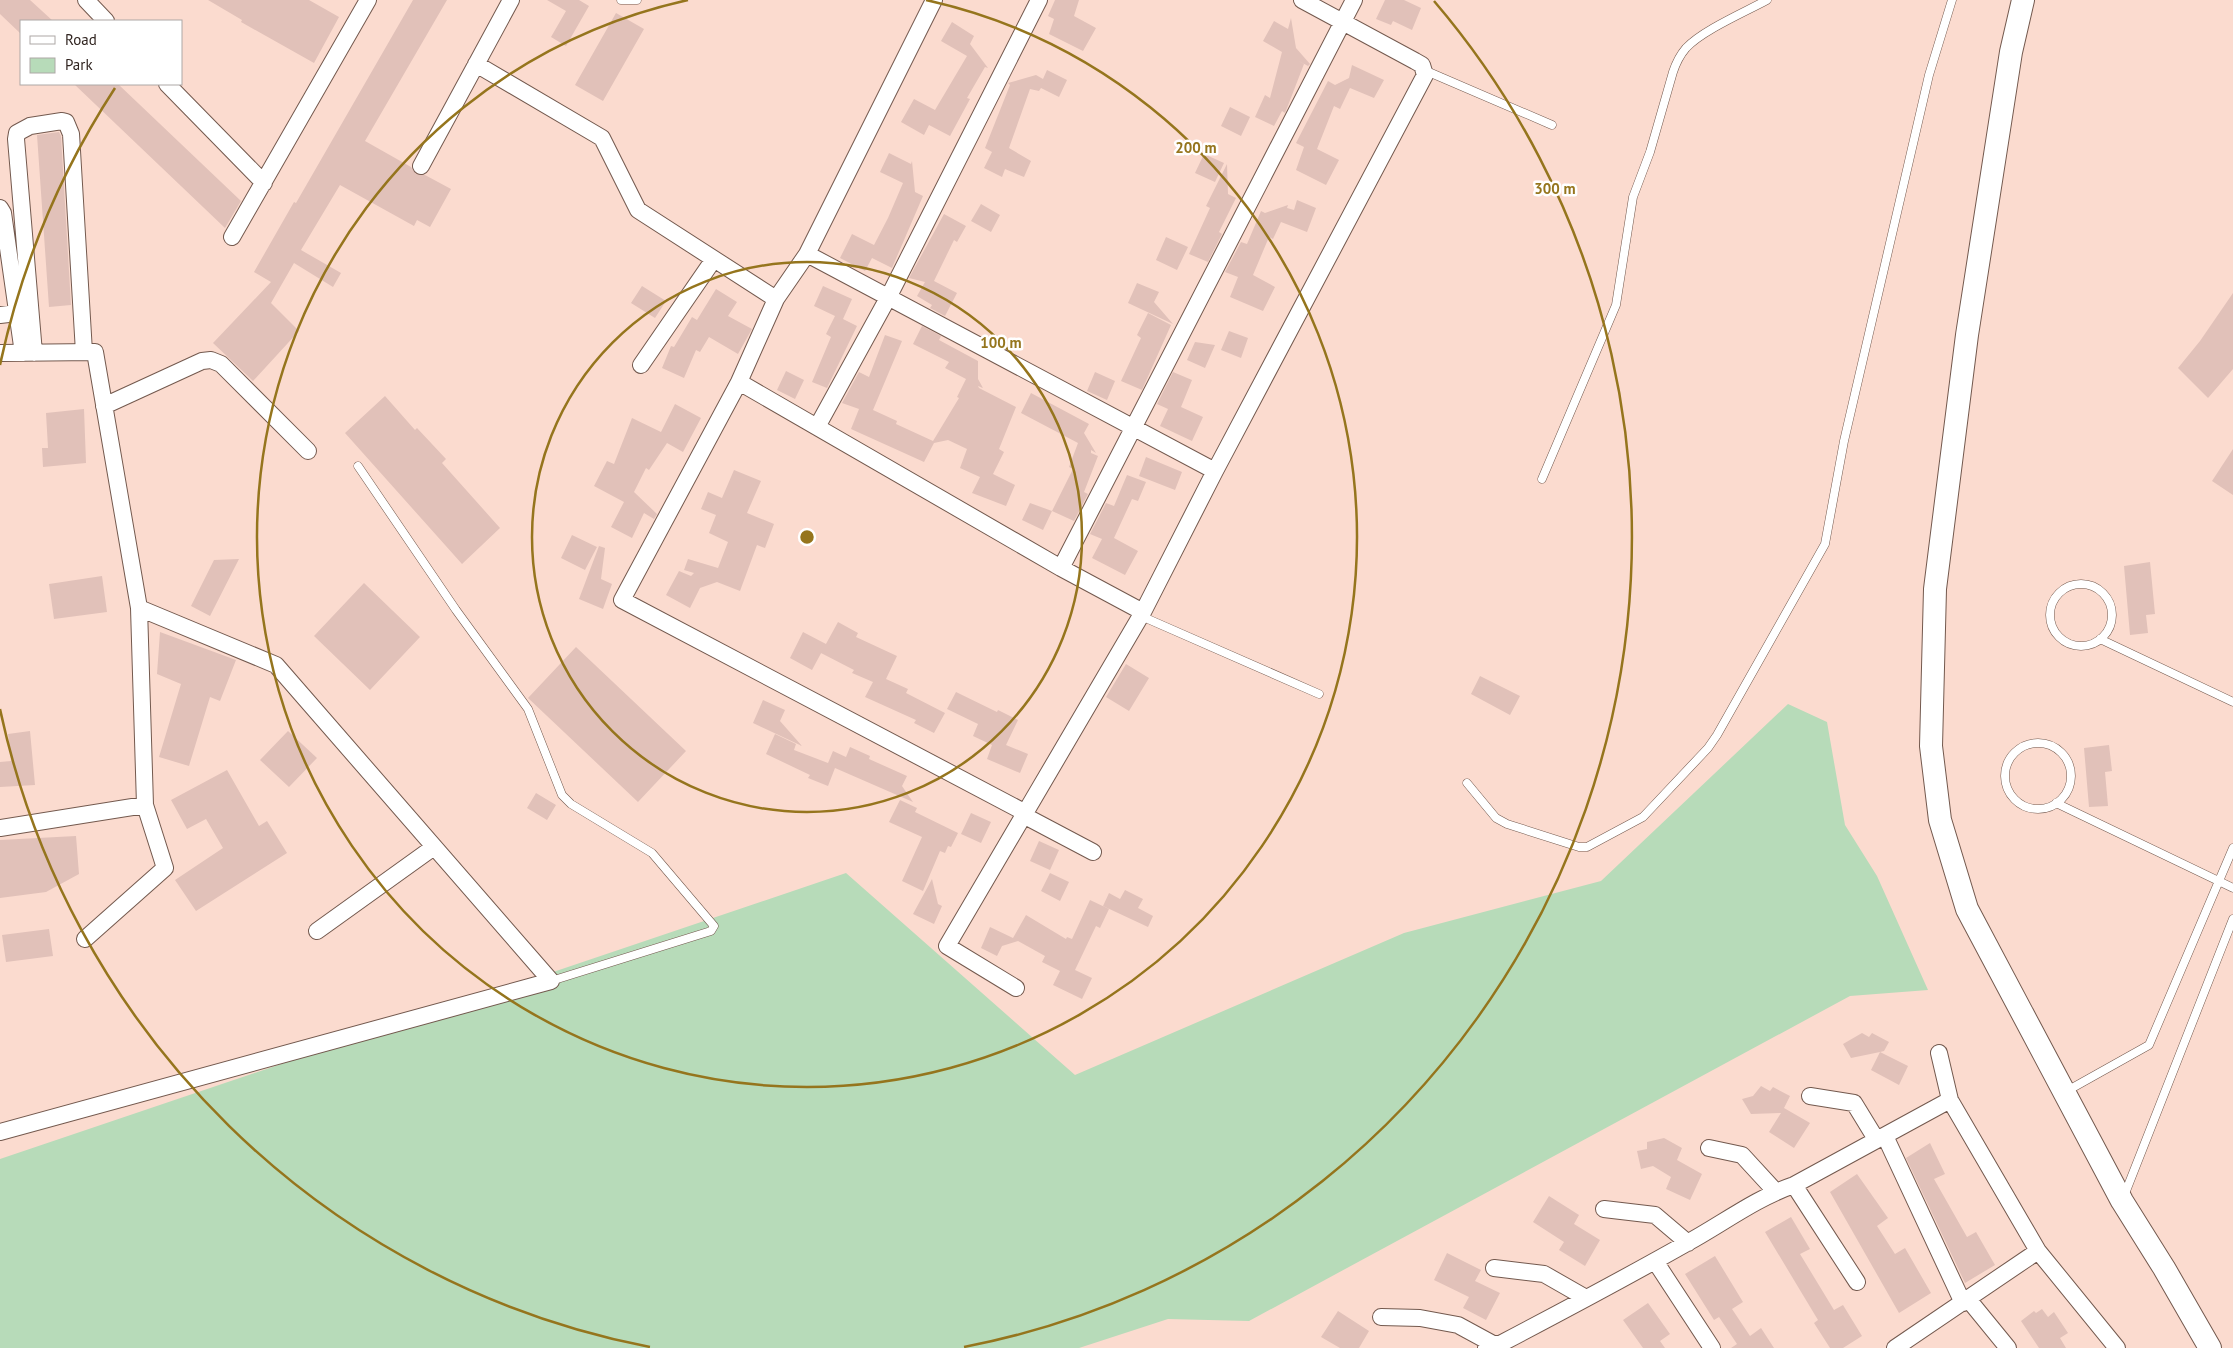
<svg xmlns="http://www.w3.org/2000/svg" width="2233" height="1348" viewBox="0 0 2233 1348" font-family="'PT Sans',sans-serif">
  <rect width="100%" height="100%" fill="#fbdbcf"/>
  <path fill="#b7dbb9" d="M1788,704L1827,722L1845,825L1877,876L1928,990L1850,996L1249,1321L1168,1319L1079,1348H0V1159L846,873L1075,1075L1404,933L1601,881Z"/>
  <path fill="#e1c1b9" d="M0,0H30L53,21H21V34L0,14Z
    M208,0H309L339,17L314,63L241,22L242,20Z
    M413,0H447L365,141L411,167L416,174L425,175L451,189L430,227L417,220L414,226L340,185L301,250L341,273L333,287L294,263L271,303L299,331L253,381L213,343L271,282L254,272L294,202L296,203Z
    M547,0H579L589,6L566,46L551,37L566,11Z
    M1055,0H1079L1074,16L1096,28L1083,51L1049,34L1054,19L1048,16Z
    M1385,0H1404L1421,8L1412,30L1393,21L1391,25L1376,19Z
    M616,13L644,29L603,101L575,85Z
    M1291,18L1296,48L1310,64L1308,66L1297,60L1304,64L1287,108L1285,113L1282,111L1274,126L1255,117L1265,95L1270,98L1282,52L1263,41L1274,21L1288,29Z
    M952,22L974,36L970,44L988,68L985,67L967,98L970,99L950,136L929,125L924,135L901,122L914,99L935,110L967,56L941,41Z
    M1352,65L1384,80L1374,98L1350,88L1340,109L1334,106L1317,149L1339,160L1326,185L1296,170L1304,147L1296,143L1328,81L1335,85L1349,78Z
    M1047,70L1067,80L1059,97L1041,88L1039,91L1030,89L1009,148L1031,161L1024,177L1005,169L1002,177L984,168L992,152L985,148L1010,85L1008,83L1036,75L1043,79Z
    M74,84H118L241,201L225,228Z
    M1230,107L1250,117L1241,136L1221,126Z
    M59,132L61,136L71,305L49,307L37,135Z
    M889,153L911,164L912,161L915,192L923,196L892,268L872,258L865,271L840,258L852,234L874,245L888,218L903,183L880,172Z
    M1204,154L1224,163L1215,182L1195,173Z
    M1227,164L1228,194L1236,198L1219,232L1222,234L1208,262L1189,254L1210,208L1206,206Z
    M1297,200L1316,208L1307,232L1281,222L1273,239L1269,237L1253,275L1275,287L1263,311L1230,297L1238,277L1225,272L1241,242L1247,244L1261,211L1265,213L1288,205L1287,208L1294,210Z
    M981,204L1000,215L991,232L971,221Z
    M944,214L966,226L957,242L954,240L934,281L957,293L945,316L930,308L932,305L917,296L925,282L909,278Z
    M1166,237L1188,247L1177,270L1156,260Z
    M1137,283L1159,292L1154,302L1173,324L1128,303Z
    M642,286L666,301L655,318L631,303Z
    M823,286L852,299L843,319L857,326L827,388L812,382L831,337L826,334L835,316L814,306Z
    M716,289L737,302L728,316L752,329L738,354L709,337L700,352L696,350L684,378L662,368L671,346L674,347L692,317L697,320Z
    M2233,293V369L2208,398L2178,368L2200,341Z
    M1148,313L1171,325L1142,390L1121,381L1141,338L1137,335Z
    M922,326L941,336L939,340L978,361V379L983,388L978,386L979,388L1016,407L999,449L1004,452L993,474L1015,485L1006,506L972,493L980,477L960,468L967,449L948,440L934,443L924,462L851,429L859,409L842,403L859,372L869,377L885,335L902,341L873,410L897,421L896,424L933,441L959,398L957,397L966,379L945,368L949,362L913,344Z
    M1229,331L1248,338L1241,358L1221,350Z
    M1195,342L1215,345L1205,368L1187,360Z
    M786,371L804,380L795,399L777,390Z
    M1095,372L1115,381L1107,400L1087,391Z
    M1173,372L1192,380L1181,407L1203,417L1192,441L1160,426L1168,409L1157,404Z
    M1031,393L1089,424L1084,433L1096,453L1091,450V453L1098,456L1084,492L1088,494L1074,521L1052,511L1073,469L1069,467L1078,443L1021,413Z
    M385,396L415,430L417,428L446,459L442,463L500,528L462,564L345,433Z
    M675,404L701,418L683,452L667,443L649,470L646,468L634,492L657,514L654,519L644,513L632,538L611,527L624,502L594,486L607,461L614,464L632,418L661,432Z
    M84,409L86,463L43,467L42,448H48L46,413Z
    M2233,449V495L2212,481Z
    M1146,457L1182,472L1175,490L1139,476Z
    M734,470L761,481L747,513L774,524L765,548L757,545L740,591L717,582L700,588L690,608L666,595L679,571L691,576L694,573L684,570L688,559L718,568L728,542L709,533L716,515L701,509L708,492L722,498Z
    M1127,475L1146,482L1138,501L1132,499L1114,538L1138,551L1125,575L1092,558L1102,539L1090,534L1106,503L1114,506Z
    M1030,503L1052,511L1043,530L1022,520Z
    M572,535L597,547L585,570L561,558Z
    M599,546L605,548L601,579L612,584L603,609L579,599Z
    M239,559L210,616L191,606L214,560Z
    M2150,562L2155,614L2146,615L2148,633L2130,635L2124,566Z
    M102,576L107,612L54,619L49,584Z
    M364,583L420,637L370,690L314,636Z
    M838,622L858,633L856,637L897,656L886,679L908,689L906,693L945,713L934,733L914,723L916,720L865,697L873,682L852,673L854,670L821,653Z
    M160,632L236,660L220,701L210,697L189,766L159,757L181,684L157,674Z
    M803,632L826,644L812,670L790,658Z
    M576,647L686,751L638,802L528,698Z
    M1126,664L1149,678L1129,711L1106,697Z
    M1480,676L1520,696L1510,715L1471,694Z
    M956,692L997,712L998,710L1018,720L1006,745L1028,754L1020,773L987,759L992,745L973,736L978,724L947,709Z
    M763,700L785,710L780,721L802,746L753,723Z
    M30,731L35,785L0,787V762L11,761L8,734Z
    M288,731L317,758L289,787L260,760Z
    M775,734L796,744L794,750L828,763L833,751L846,757L850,747L870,756L869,759L907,776L902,786L913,802L835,768L828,786L808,778L810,775L766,754Z
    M2109,745L2112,771L2105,772L2108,806L2089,807L2084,748Z
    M227,770L259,826L267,821L287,853L196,911L175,880L223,848L206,819L187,829L171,800Z
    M536,793L556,805L547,820L527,808Z
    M900,800L917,808L915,812L958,833L951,847L948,846L945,853L940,851L923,891L902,881L922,837L889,822Z
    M971,813L991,822L981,843L961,834Z
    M76,836L79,874L46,892L0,898V840Z
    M1039,841L1059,850L1050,870L1030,861Z
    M1050,873L1069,882L1060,901L1041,891Z
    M932,879L938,904L942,906L934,924L913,914Z
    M1125,890L1143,899L1138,908L1153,916L1148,927L1103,906L1109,893L1120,899Z
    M1090,900L1109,909L1100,928L1096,926L1075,970L1092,978L1082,999L1053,985L1060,971L1042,962L1045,956L1018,941L1002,946L997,956L981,948L990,927L1013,938L1026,915L1066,939L1067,937L1072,939Z
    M49,929L53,956L6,962L2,935Z
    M1862,1033L1869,1037L1872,1033L1889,1042L1884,1051L1880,1052L1908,1066L1899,1085L1871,1070L1880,1052L1851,1058L1843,1044Z
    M1761,1086L1770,1091L1773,1087L1790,1096L1784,1108L1810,1123L1794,1148L1769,1132L1781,1113L1751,1114L1742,1099L1753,1096Z
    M1664,1138L1682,1148L1677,1160L1702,1174L1690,1200L1666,1189L1671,1177L1653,1166L1641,1169L1637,1151L1647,1149V1142Z
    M1930,1143L1945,1174L1934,1179L1967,1237L1976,1232L1995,1265L1965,1283L1906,1158Z
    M1857,1174L1888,1218L1877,1226L1895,1254L1905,1248L1931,1293L1899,1313L1830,1192Z
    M1549,1196L1579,1215L1574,1224L1600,1240L1585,1266L1559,1250L1564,1242L1533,1222Z
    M1791,1217L1810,1249L1800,1254L1834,1310L1843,1305L1862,1336L1843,1348H1830L1814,1323L1818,1320L1765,1232Z
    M1447,1253L1481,1270L1475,1281L1500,1293L1486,1320L1463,1308L1469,1297L1434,1280Z
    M1715,1256L1743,1302L1732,1309L1750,1336L1761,1328L1774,1348H1731L1737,1344L1719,1317L1714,1320L1685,1274Z
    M1648,1303L1670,1334L1660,1341L1665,1348H1643L1623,1320Z
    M2042,1309L2048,1317L2054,1312L2068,1333L2060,1338L2066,1348H2039L2021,1321L2034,1311L2036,1313Z
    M1338,1311L1369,1331L1359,1348H1340L1321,1337Z"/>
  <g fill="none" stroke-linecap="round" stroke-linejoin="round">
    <defs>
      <path id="lane" d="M621,0H637
        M1424,70L1552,125
        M358,466L456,610L528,709L562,795L571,804L652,853L714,926L711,931L551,981
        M1542,479L1616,305L1633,197L1650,152L1673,72C1676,63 1680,55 1686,48C1703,30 1745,12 1767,0
        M2050 615a31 31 0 1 1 62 0a31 31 0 1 1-62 0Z
        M1141,616L1319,694
        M2100,639L2233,702
        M2005 776a33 33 0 1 1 66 0a33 33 0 1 1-66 0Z
        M1467,783L1496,818L1507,824L1579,847H1587L1643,817L1708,748L1717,735L1825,544L1844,441L1929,75L1952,0
        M2056,803L2233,888
        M2065,1092L2149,1045L2233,848
        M2124,1196L2233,919"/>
      <path id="street" d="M86,0L106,21
        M934,0L807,254L776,299L739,382L622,600L1024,812
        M476,64L602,138L638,210L776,299
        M167,84L264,183
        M421,166L511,0
        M0,208L3,213L23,353
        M232,237L368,0
        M807,254L1215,471
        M0,315L17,313
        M0,353L95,352L139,608L145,805L0,828
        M34,353L16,139L17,133L30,126L62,121L66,122L71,134L84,352
        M641,365L714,259
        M739,382L1061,568L1143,612
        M104,406L202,361L211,360L221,364L308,451
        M817,427L889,296L1039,0
        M1061,568L1354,0
        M1023,815L1093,852
        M317,931L434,847
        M85,939L165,868L145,805
        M1016,988L947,946L1143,612L1215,471L1425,75L1422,65L1415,61L1302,0
        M1939,1053L1950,1100L2038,1251L2117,1348
        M1810,1096L1854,1103L1876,1139
        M0,1132L551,981L276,665L139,608
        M1885,1136L1963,1303
        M1709,1148L1742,1155L1776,1192
        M1794,1185L1857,1282
        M1604,1209L1655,1215L1688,1243
        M1655,1261L1712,1348
        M1494,1268L1544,1274L1586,1298
        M1968,1299L2008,1348
        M1381,1317L1420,1318L1458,1325L1493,1344
        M1486,1348L1493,1344H1500C1563,1311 1625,1278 1687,1243C1722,1224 1756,1198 1794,1185L1950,1100
        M1895,1348L2038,1251"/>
      <path id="secondary" d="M2023,0L2011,52L1967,335L1935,589L1931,746L1940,820L1967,909L2122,1201L2164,1268L2210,1348"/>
    </defs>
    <use href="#lane" stroke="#73594e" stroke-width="9"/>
    <use href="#street" stroke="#73594e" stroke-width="18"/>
    <use href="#secondary" stroke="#73594e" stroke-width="24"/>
    <use href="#lane" stroke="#fff" stroke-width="8"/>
    <use href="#street" stroke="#fff" stroke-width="16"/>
    <use href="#secondary" stroke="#fff" stroke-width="22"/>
  </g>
  <g fill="none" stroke="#95751d" stroke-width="2.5">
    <circle cx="807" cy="537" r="275"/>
    <path d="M926 0A550 550 0 1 1 688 0"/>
    <path d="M650 1347A825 825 0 0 1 0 709M0 365A825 825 0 0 1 115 88M1434 1A825 825 0 0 1 964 1347"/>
  </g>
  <circle cx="807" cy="537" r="8" fill="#95751d" stroke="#fff" stroke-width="2.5"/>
  <g font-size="15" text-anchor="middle" font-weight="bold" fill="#95751d" stroke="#fff" stroke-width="5" stroke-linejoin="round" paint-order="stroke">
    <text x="1196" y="153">200 m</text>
    <text x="1555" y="194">300 m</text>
    <text x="1001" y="348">100 m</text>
  </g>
  <rect x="20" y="20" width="162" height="65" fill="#ffffff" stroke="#ada8a6"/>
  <rect x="30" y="36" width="25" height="8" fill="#ffffff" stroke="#ada8a6"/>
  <text x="65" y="45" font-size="15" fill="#312521">Road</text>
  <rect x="30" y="58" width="25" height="15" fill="#b7dbb9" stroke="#ada8a6"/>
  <text x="65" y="70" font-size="15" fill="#312521">Park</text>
</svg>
